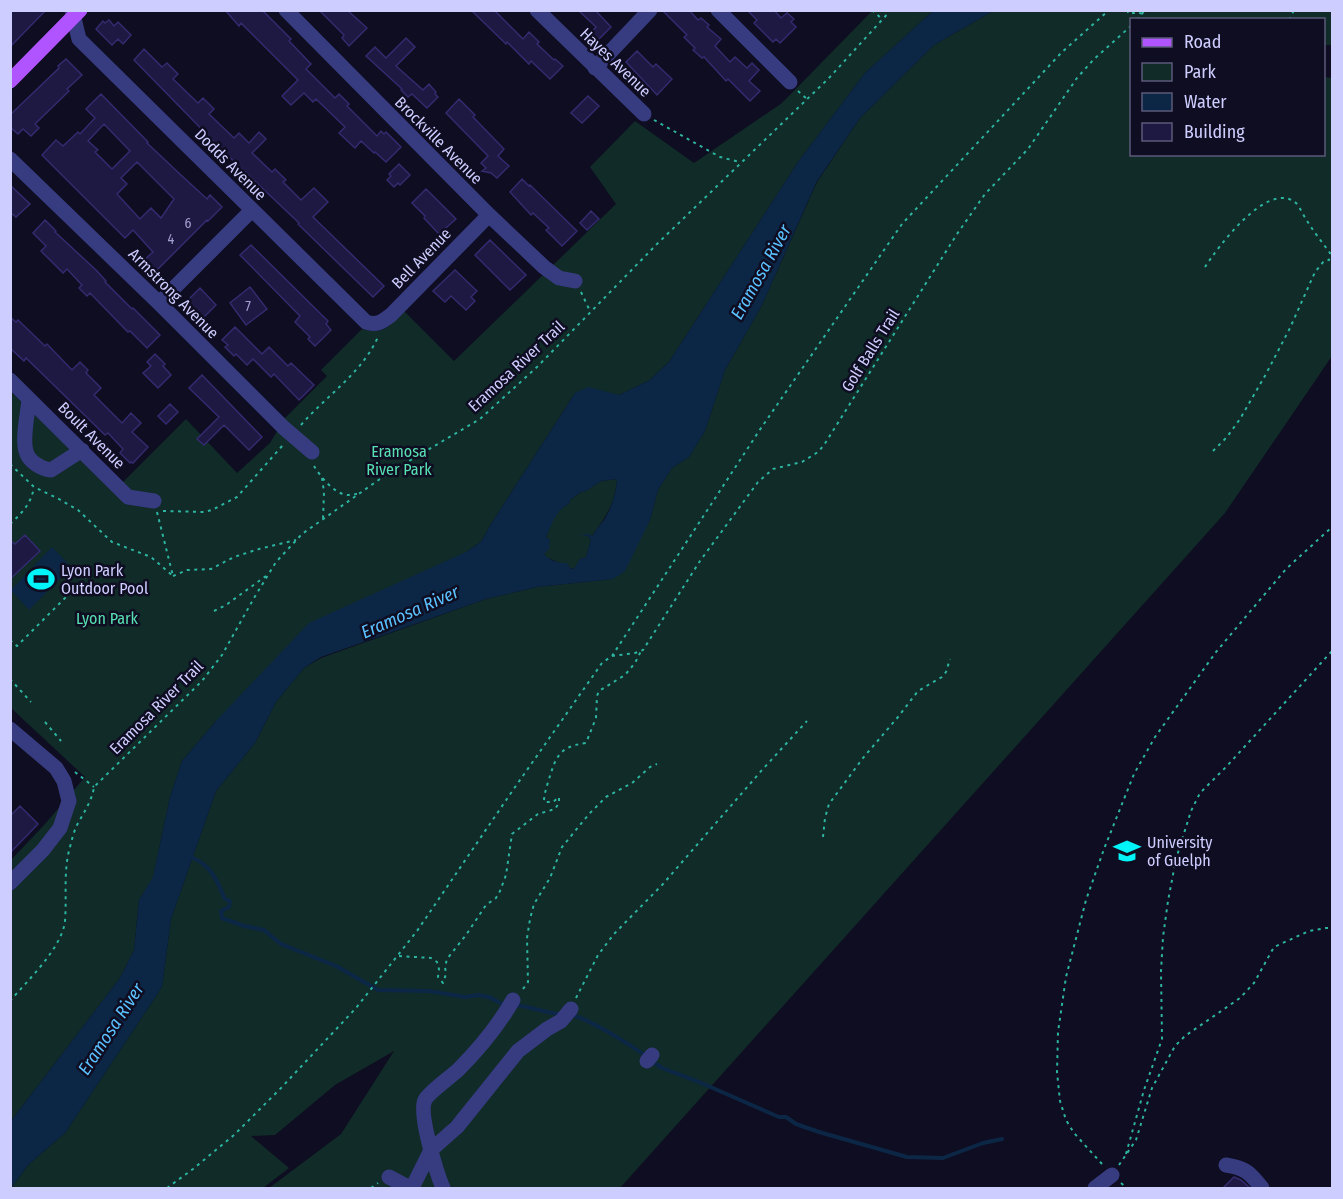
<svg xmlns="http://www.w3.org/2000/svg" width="1343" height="1199" viewBox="0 0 1343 1199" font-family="'Fira Sans Condensed',sans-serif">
  <rect width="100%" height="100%" fill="#0f0d21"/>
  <path fill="#102b28" d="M872,11H933L865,73L798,162L669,362L650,380L619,395L575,393L491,524L481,542L216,721L182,761L170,797L153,878L139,900L134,950L120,978L11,1121V860L45,824L85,777L11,708L10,391L114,491L186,419L237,473L270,443L285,418L327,376L321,370L362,329C384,335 390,326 404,311L454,361L616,204L590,167L635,121L694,163L782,103Z
    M993,11H1332V45H1324V20H1132V154H1324V77L1332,78V356L1225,513L620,1188H269L341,1134L394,1051L335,1085L275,1135L251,1136L289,1168L263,1188H11L28,1165L65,1133L162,987L171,919L216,791L255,743L276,702L304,668L321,658L486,599L537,587L612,579L650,520L658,490L672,468L689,457L705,431L725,370L762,305L817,182L860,118L934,45Z
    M617,479C616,493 612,507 603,520C600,526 595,529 593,536L588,534L584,535L588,536L591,540L586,557L580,559L575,569L570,568L546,557L544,554C545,549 545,544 546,539C548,527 556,509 569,504L570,500L581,492L586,491L601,481Z"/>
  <path fill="#0c2746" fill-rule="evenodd" d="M933,11H993L934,45L860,118L817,181L762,305L725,370L705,431L689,457L672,468L658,490L650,520L625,571L613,579L537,587L486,599L321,657L304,668L276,702L255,743L216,791L171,919L162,987L65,1133L28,1165L11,1188V1121L120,978L134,950L139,900L153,877L170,797L182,761L216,721L309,623L466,552L481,542L491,524L575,393L588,387L619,395L650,380L669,362L798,162L865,73ZM617,479C616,494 612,507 604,520C600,526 595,529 593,536L588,534H579L588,536L591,540L586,557L580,559L574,569L570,568L567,563C560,564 548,560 544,554L549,549L550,540L546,537C552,525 555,510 569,504L570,500L581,492L586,491L601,481Z
    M52,547L71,567L29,610L11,590Z"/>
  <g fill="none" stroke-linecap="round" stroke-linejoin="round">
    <path stroke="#0c2746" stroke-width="4" d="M191,857C211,865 217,880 225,899L230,901L229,907L221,911L222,918L244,926L264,930L281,944L336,966L378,990L429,991L465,997L478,995L489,997L502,1004H507
      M514,1005C530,1006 544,1013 560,1014
      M570,1015C587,1017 632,1046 647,1057
      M653,1062L662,1068L699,1082L779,1117H786L796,1124L819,1132L907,1157L943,1158L983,1143L1002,1139"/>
  </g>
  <path fill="#1e1942" stroke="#322b6e" stroke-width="1.5" fill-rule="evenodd" d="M10,10H46L10,47Z
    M225,10H262L291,39L289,41L311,64L306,69L335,98L339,94L349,104L347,106L377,136L381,131L384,134L386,132L401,147L386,162L375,152L374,153L361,141L355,148L339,133L345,127L316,99L313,102L304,93L291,105L282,96L298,80L241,23L239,26Z
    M319,10H347L367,28L349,46L342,38L344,35Z
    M471,10H494L523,39L529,32L539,42L537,44L554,60L555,59L563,66L550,79L531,61L529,64L507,42L506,44Z
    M578,10H595L611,27L594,44L587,37L596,27Z
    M662,10H689L698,20L701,18L709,25L707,27L721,39L715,46L730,62L735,57L747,68L752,63L759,70L749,81L760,91L750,101L728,79L726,81L704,57L702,58L693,50L695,48L684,37L687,35Z
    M747,10H774L781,18L787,13L794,19L791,22L796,27L780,43L776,39L773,42L754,23L757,20Z
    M109,20L114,26L118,22L131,35L123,44L118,39L112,45L96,29L103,21L105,23Z
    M406,38L415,47L396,66L423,90L429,84L436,92L435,94L438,97L427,108L412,94L408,97L401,90L402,89L366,56L375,47L386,58Z
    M144,49L162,67L167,63L178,74L173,79L198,103L203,98L214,109L209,114L234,138L239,133L249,143L259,132L266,139L252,153L272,172L275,169L286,180L283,182L301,200L314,188L328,202L313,217L384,286L373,297L298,224L299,223L222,150L134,60Z
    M637,51L653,67L656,64L672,79L657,95L626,62Z
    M66,59L82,75L67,89L69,91L35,124L39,128L31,136L23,129L18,134L10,127V115L59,68L58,66Z
    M101,94L148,142L147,143L182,176L207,199L210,195L222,207L208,221L207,220L154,273L142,262L153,252L133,230L125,238L42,155L56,140L63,146L78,132L80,134L95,118L86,109ZM104,124L130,151L112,169L95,152L98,150L88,141ZM137,162L174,199L161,218L151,208L140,219L117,194L127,184L121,178Z
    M588,96L599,106L582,123L571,113Z
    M459,99L475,115L473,117L504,149L498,156L509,166L497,178L491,173L482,171L486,168L481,163L488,156L446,113Z
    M399,164L410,175L400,185L398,183L394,187L387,180L391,176L389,174Z
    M522,179L529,186L530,185L577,231L562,246L546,230L549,228L533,213L531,215L510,192Z
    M10,185L30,204L16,217L10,212Z
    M426,189L456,219L439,234L424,218L425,216L412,203Z
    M591,211L599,219L587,230L580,223Z
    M45,220L56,231L55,232L96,270L106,281L105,282L132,309L133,308L160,335L147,348L130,331L128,332L90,293L87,296L79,288L82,285L67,269L63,273L41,251L46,246L33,233Z
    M490,240L526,275L510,290L475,255Z
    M251,245L328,321L326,324L331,330L315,346L308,339L310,337L295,322L300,316L240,255Z
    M455,270L477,291L471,297L475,301L466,310L451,296L445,302L433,291Z
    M250,287L267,309L246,325L230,303Z
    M200,288L216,305L203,318L187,301Z
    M10,317L16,322L18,320L45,346L47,344L72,370L80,362L88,370L86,373L101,388L94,395L122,423L131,413L141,423L132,432L148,447L133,463L131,462L130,463L120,453L123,449L108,433L105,435L26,358L24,361L10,348Z
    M235,327L262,354L269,347L288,366L291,363L314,385L299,400L274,374L271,377L253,359L247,365L236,354L234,356L225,347L228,345L222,340Z
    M155,354L165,364L163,366L171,375L158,388L143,373L151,366L147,362Z
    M202,375L262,437L249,450L224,425L204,445L197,439L219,417L189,388Z
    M170,404L178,412L166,424L158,416Z
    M25,535L40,551L10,579V540L15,544Z
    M20,806L38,824L10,853V816Z
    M1234,1177L1241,1180L1250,1188H1223Z"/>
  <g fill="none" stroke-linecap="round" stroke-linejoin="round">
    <path stroke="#2db39f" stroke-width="2" stroke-dasharray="3 4.5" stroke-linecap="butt" d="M872,10L883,20
      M1127,10L1129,14L1138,12L1142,14
      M1137,20L1145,10
      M1289,20L1294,10
      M798,91L807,99
      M654,120L720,157L740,162
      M1205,267C1218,247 1268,179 1296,203C1300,207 1303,215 1306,219C1313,231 1322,242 1330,253L1329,260L1324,261L1315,272L1290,328L1266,374L1240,419L1227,437L1212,452
      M581,292L590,311
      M301,425C326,396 362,373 378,337
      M10,464L34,487L59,499L78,510L112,542L151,557L173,576
      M314,466C321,477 333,493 347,495C350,495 353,494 357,494
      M322,478L324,492L323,519
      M163,511L204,512L212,510L237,497L283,445
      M157,512L173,576
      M10,524C22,513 31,504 34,487
      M173,576L187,570L211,569L234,557L259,549L296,540
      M214,611L226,605L266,576
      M10,640L17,646L90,573
      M612,656L635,653L643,650L700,561L758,482L773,469L802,462L818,452L824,445L957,234L985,194L1028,149L1077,78L1094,59L1132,25
      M10,679L31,702
      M45,722L61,741
      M75,772L94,787
      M823,837L825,818L829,804L863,758L898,717L918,691L942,677L946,672L950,659
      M399,956L431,958L437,962L439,969L438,977L443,983L446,974L445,967L447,959L466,935L486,905L496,898L500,891L506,875L512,834L538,814L555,809L559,803V797L553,802H544C544,794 546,790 548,782C556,758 557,747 586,743L596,718L597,696L599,691L625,675L635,663L641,651
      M523,989L528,982L527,938L530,919L534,904L550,878L562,847L589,814L606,797L632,783L650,767L657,764
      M576,998L598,955L614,934L663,884L762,770L807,721
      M10,1001C28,980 62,948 65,921C67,896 63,871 70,847C72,839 74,831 77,825C84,812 92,801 94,787L202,681L222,655L254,598L276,562L302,534L387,474L480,419L537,367L657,244L829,78L891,10
      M1126,1154L1144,1090L1162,1039L1161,971L1163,937L1168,901L1176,859L1191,811L1200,793L1226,767L1332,651
      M1102,1164L1074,1133L1066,1120L1060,1101L1057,1072L1058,1032L1066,977L1086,900L1104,849L1134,774L1155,737L1216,652L1286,569L1332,527
      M1119,1165L1136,1140L1152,1088L1175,1046L1185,1036L1240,998L1254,983L1274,947L1309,931L1326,928H1332
      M1121,1183L1127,1188
      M167,1188L193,1169L234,1135L281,1088L356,1008L417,931L513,790L602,663L612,656L759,431L902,224L1062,52L1109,10
      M371,1188L378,1183"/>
    <path stroke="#373b80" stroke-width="15" d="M72,10L79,39L366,322C376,326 382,322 391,315L489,215
      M286,10L489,215L544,267L559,278L575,281
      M537,10L644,114
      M718,10L790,82
      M595,68L650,10
      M10,159L159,303L284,428L312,452
      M159,303L252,210
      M10,380L128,497L154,501
      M29,399C28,412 22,439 26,451C28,461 41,469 51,470L82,450
      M10,729L56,768L64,781L69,801L60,828L43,850L10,883
      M647,1061L652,1055
      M1226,1165C1246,1168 1250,1173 1262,1188
      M389,1177L410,1188
      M412,1188L431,1150L457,1127L518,1051L547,1029L561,1021L571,1009
      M443,1188C437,1174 418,1113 425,1100C428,1093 452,1076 459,1069C480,1048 498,1026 513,1000
      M1095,1188L1112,1175"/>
    <path stroke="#b054ff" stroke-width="15" d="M10,81L80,10"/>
  </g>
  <defs>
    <symbol id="stadium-bare" viewBox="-9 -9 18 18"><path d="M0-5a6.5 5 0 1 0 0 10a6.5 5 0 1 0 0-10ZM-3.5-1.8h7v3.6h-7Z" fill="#00f4f8" stroke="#0f0d21" stroke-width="2.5" paint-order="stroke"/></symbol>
    <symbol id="university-bare" viewBox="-9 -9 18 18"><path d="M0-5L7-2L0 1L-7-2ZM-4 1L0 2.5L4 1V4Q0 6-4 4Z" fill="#00f4f8" stroke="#0f0d21" stroke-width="2.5" paint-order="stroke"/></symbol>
  </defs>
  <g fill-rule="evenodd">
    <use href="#stadium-bare" x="22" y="560" width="38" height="38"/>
    <use href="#university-bare" x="1108" y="832" width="38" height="38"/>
  </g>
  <g text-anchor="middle" stroke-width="5" stroke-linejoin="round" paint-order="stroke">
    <g font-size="14" fill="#a2a0d0">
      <text x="188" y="228">6</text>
      <text x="171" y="244">4</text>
      <text x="248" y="311">7</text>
    </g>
    <g font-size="16" fill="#cecdff" stroke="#0f0d21">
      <text transform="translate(616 62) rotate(44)" y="6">Hayes Avenue</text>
      <text transform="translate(439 140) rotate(45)" y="6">Brockville Avenue</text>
      <text transform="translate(231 164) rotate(45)" y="6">Dodds Avenue</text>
      <text transform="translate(421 258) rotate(-46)" y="6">Bell Avenue</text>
      <text transform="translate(174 293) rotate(45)" y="6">Armstrong Avenue</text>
      <text transform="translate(870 350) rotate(-58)" y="6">Golf Balls Trail</text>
      <text transform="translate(516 366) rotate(-43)" y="6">Eramosa River Trail</text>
      <text transform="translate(92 435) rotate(45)" y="6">Boult Avenue</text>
      <text transform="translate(156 707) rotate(-45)" y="6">Eramosa River Trail</text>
    </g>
    <g font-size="16" fill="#58e0b2" stroke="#0f0d21">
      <text x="399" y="457">Eramosa<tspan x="399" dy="18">River Park</tspan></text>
      <text x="107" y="624">Lyon Park</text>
    </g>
    <g font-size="16" fill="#cecdff" stroke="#0f0d21" text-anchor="start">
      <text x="61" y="576">Lyon Park<tspan x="61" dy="18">Outdoor Pool</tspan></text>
      <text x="1147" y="848">University<tspan x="1147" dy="18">of Guelph</tspan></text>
    </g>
    <g font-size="18" font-style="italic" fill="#5bc1ff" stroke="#0f0d21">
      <text transform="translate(761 272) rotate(-61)" y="6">Eramosa River</text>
      <text transform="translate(410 612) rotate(-24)" y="6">Eramosa River</text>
      <text transform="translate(111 1029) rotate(-57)" y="6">Eramosa River</text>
    </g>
  </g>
  <rect width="1343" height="1199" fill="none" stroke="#cecdff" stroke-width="24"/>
  <rect x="1130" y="18" width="195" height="138" fill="#0f0d21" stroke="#5b5a7a" stroke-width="1.5"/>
  <rect x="1142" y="38" width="30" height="9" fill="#b054ff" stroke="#5b5a7a" stroke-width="1.5"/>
  <text x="1184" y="48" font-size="18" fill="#cecdff">Road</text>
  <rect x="1142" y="63" width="30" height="18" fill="#102b28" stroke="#5b5a7a" stroke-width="1.5"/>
  <text x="1184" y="78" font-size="18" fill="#cecdff">Park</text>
  <rect x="1142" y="93" width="30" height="18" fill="#0c2746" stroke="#5b5a7a" stroke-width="1.5"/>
  <text x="1184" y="108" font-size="18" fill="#cecdff">Water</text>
  <rect x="1142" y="123" width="30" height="18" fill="#1e1942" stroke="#5b5a7a" stroke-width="1.5"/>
  <text x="1184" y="138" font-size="18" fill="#cecdff">Building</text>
</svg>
